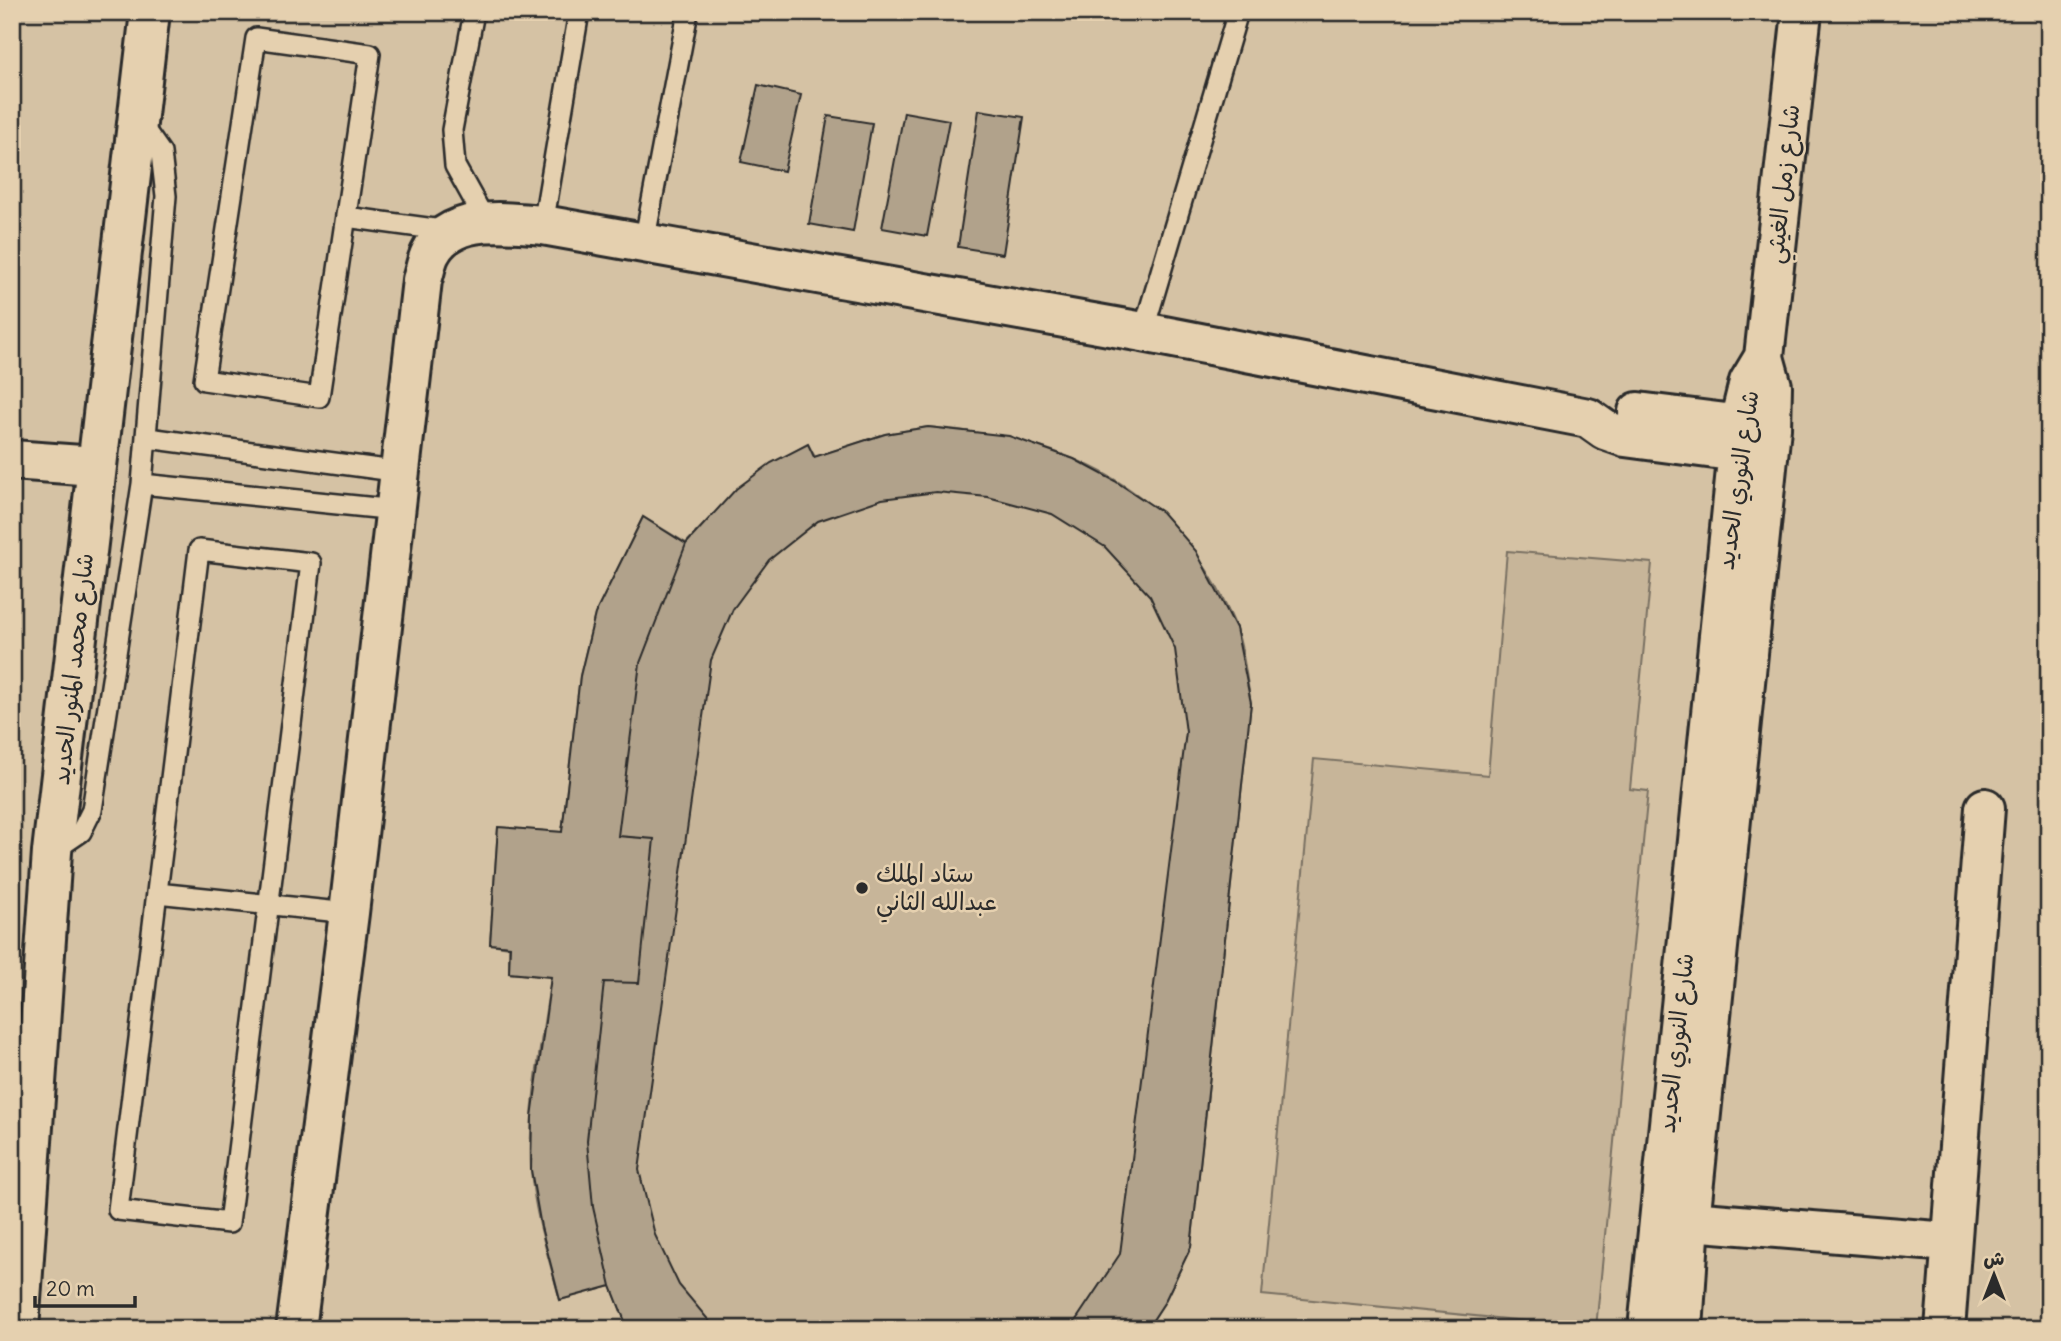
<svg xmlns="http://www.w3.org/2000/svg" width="2061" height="1341" viewBox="0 0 2061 1341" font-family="Delius,'Playpen Sans Arabic',sans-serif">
  <rect width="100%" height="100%" fill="#e5d0af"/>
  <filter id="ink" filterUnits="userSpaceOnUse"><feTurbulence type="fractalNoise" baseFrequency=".0143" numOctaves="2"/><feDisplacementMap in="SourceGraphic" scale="14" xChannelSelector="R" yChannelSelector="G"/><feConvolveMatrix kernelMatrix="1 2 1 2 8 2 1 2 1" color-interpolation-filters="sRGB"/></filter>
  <g filter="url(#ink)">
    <path fill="#d5c2a4" d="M12,12H2049V1329H12Z"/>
    <path fill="#c7b599" stroke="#797062" stroke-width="2" d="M928,427C1069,438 1179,488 1235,625C1244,648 1246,678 1251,703L1191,1247L1164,1303L1147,1329H628L611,1286L560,1300C549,1258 534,1214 531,1169C528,1106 542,1040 551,977L509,973V947L490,944L498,827L562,832L580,676L595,614L643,517L686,543C728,498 752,474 808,444L815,457L885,434Z
      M1507,551L1652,563L1630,789L1648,791L1596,1328L1262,1295L1314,759L1488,775Z"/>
    <path fill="#b1a28b" stroke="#2b2b2b" stroke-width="2" d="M758,85L801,95L784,171L741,162Z
      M979,110L1024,117L1003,254L958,247Z
      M904,112L949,120L927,236L882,228Z
      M828,116L872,123L853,232L809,224Z
      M928,427L1009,436L1074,459L1115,481L1162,512L1196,551L1236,628L1251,703L1191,1247L1164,1303L1147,1329H1070L1120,1254L1186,732L1175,649L1150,596L1105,547L1052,514L988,497L936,492L882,499L818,521L769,560L733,609L711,660L639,1170L655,1235L679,1285L716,1329H628L611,1286L560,1300L541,1227L531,1170L532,1117L551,977L509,973L510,946L490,944L498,827L562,832L580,676L595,614L643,517L686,544L736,489L771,463L808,444L814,457L885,434Z
      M643,517L686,544L640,663L618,836L654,839L639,983L604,982L587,1141L593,1207L611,1286L560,1300L541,1227L531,1170L532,1117L551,977L509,973L510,946L490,944L498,827L562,832L580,676L595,614Z"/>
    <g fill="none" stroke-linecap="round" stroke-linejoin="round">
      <defs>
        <path id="lane" d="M474,12L452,130L455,166L485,220
          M256,38L370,54L319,397L204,380Z
          M346,217L449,231
          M543,225L579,12
          M644,243L688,12
          M1143,332L1238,12
          M148,438L401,472
          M142,484L396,510
          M199,550L311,563L229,1223L118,1210Z
          M53,851L81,832L92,810L142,484L166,196L161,153L140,123
          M157,893L349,913"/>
        <path id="street" d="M12,460L95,466
          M1690,1221L1949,1242
          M1945,1329L1985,808"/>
        <path id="secondary" d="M1638,412L1766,428
          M19,1329L52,852L150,12
          M296,1329L349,913L422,280C425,272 426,262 430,254C450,213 506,222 543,225L1143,332L1588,418L1605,430L1625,437L1768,456
          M1648,1329L1742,411L1749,382L1764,357
          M1683,1329L1690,1221L1771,428L1772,386L1764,357L1802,12"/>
      </defs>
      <use href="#lane" stroke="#2b2b2b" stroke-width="24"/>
      <use href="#street" stroke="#2b2b2b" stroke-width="44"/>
      <use href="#secondary" stroke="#2b2b2b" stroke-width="44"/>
      <use href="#lane" stroke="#e5d0af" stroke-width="19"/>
      <use href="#street" stroke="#e5d0af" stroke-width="38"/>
      <use href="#secondary" stroke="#e5d0af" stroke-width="38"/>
    </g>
  </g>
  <circle fill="#2b2b2b" stroke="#e5d0af" stroke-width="2.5" cx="862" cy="888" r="7"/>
  <g text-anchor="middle" stroke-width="5" stroke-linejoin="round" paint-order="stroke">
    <g font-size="24" fill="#2b2b2b" stroke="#e5d0af">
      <text transform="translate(1783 184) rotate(-84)" y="8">شارع زمل الغيثي</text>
      <text transform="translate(1738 480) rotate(-82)" y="8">شارع النوري الحديد</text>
      <text transform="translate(73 669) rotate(-84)" y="8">شارع محمد المنور الحديد</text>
      <text transform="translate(1676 1043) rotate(-84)" y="8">شارع النوري الحديد</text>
    </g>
    <g font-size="24" fill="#2b2b2b" stroke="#e5d0af" text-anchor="start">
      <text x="876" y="882">ستاد الملك<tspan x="876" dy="28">عبدالله الثاني</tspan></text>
    </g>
  </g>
  <rect width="2061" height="1341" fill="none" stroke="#e5d0af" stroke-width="42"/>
  <rect x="21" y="21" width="2019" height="1299" fill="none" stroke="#2b2b2b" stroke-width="2.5" filter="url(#ink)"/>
  <g transform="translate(1994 1275)" stroke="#e5d0af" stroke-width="5" paint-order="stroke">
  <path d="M0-5L12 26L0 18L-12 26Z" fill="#2b2b2b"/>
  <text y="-10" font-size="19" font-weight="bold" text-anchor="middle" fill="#2b2b2b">ش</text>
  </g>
  <path d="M35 1296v10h100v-10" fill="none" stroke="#2b2b2b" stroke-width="3.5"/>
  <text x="46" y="1296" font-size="21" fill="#2b2b2b" stroke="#e5d0af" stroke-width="5" paint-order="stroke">20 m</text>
</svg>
